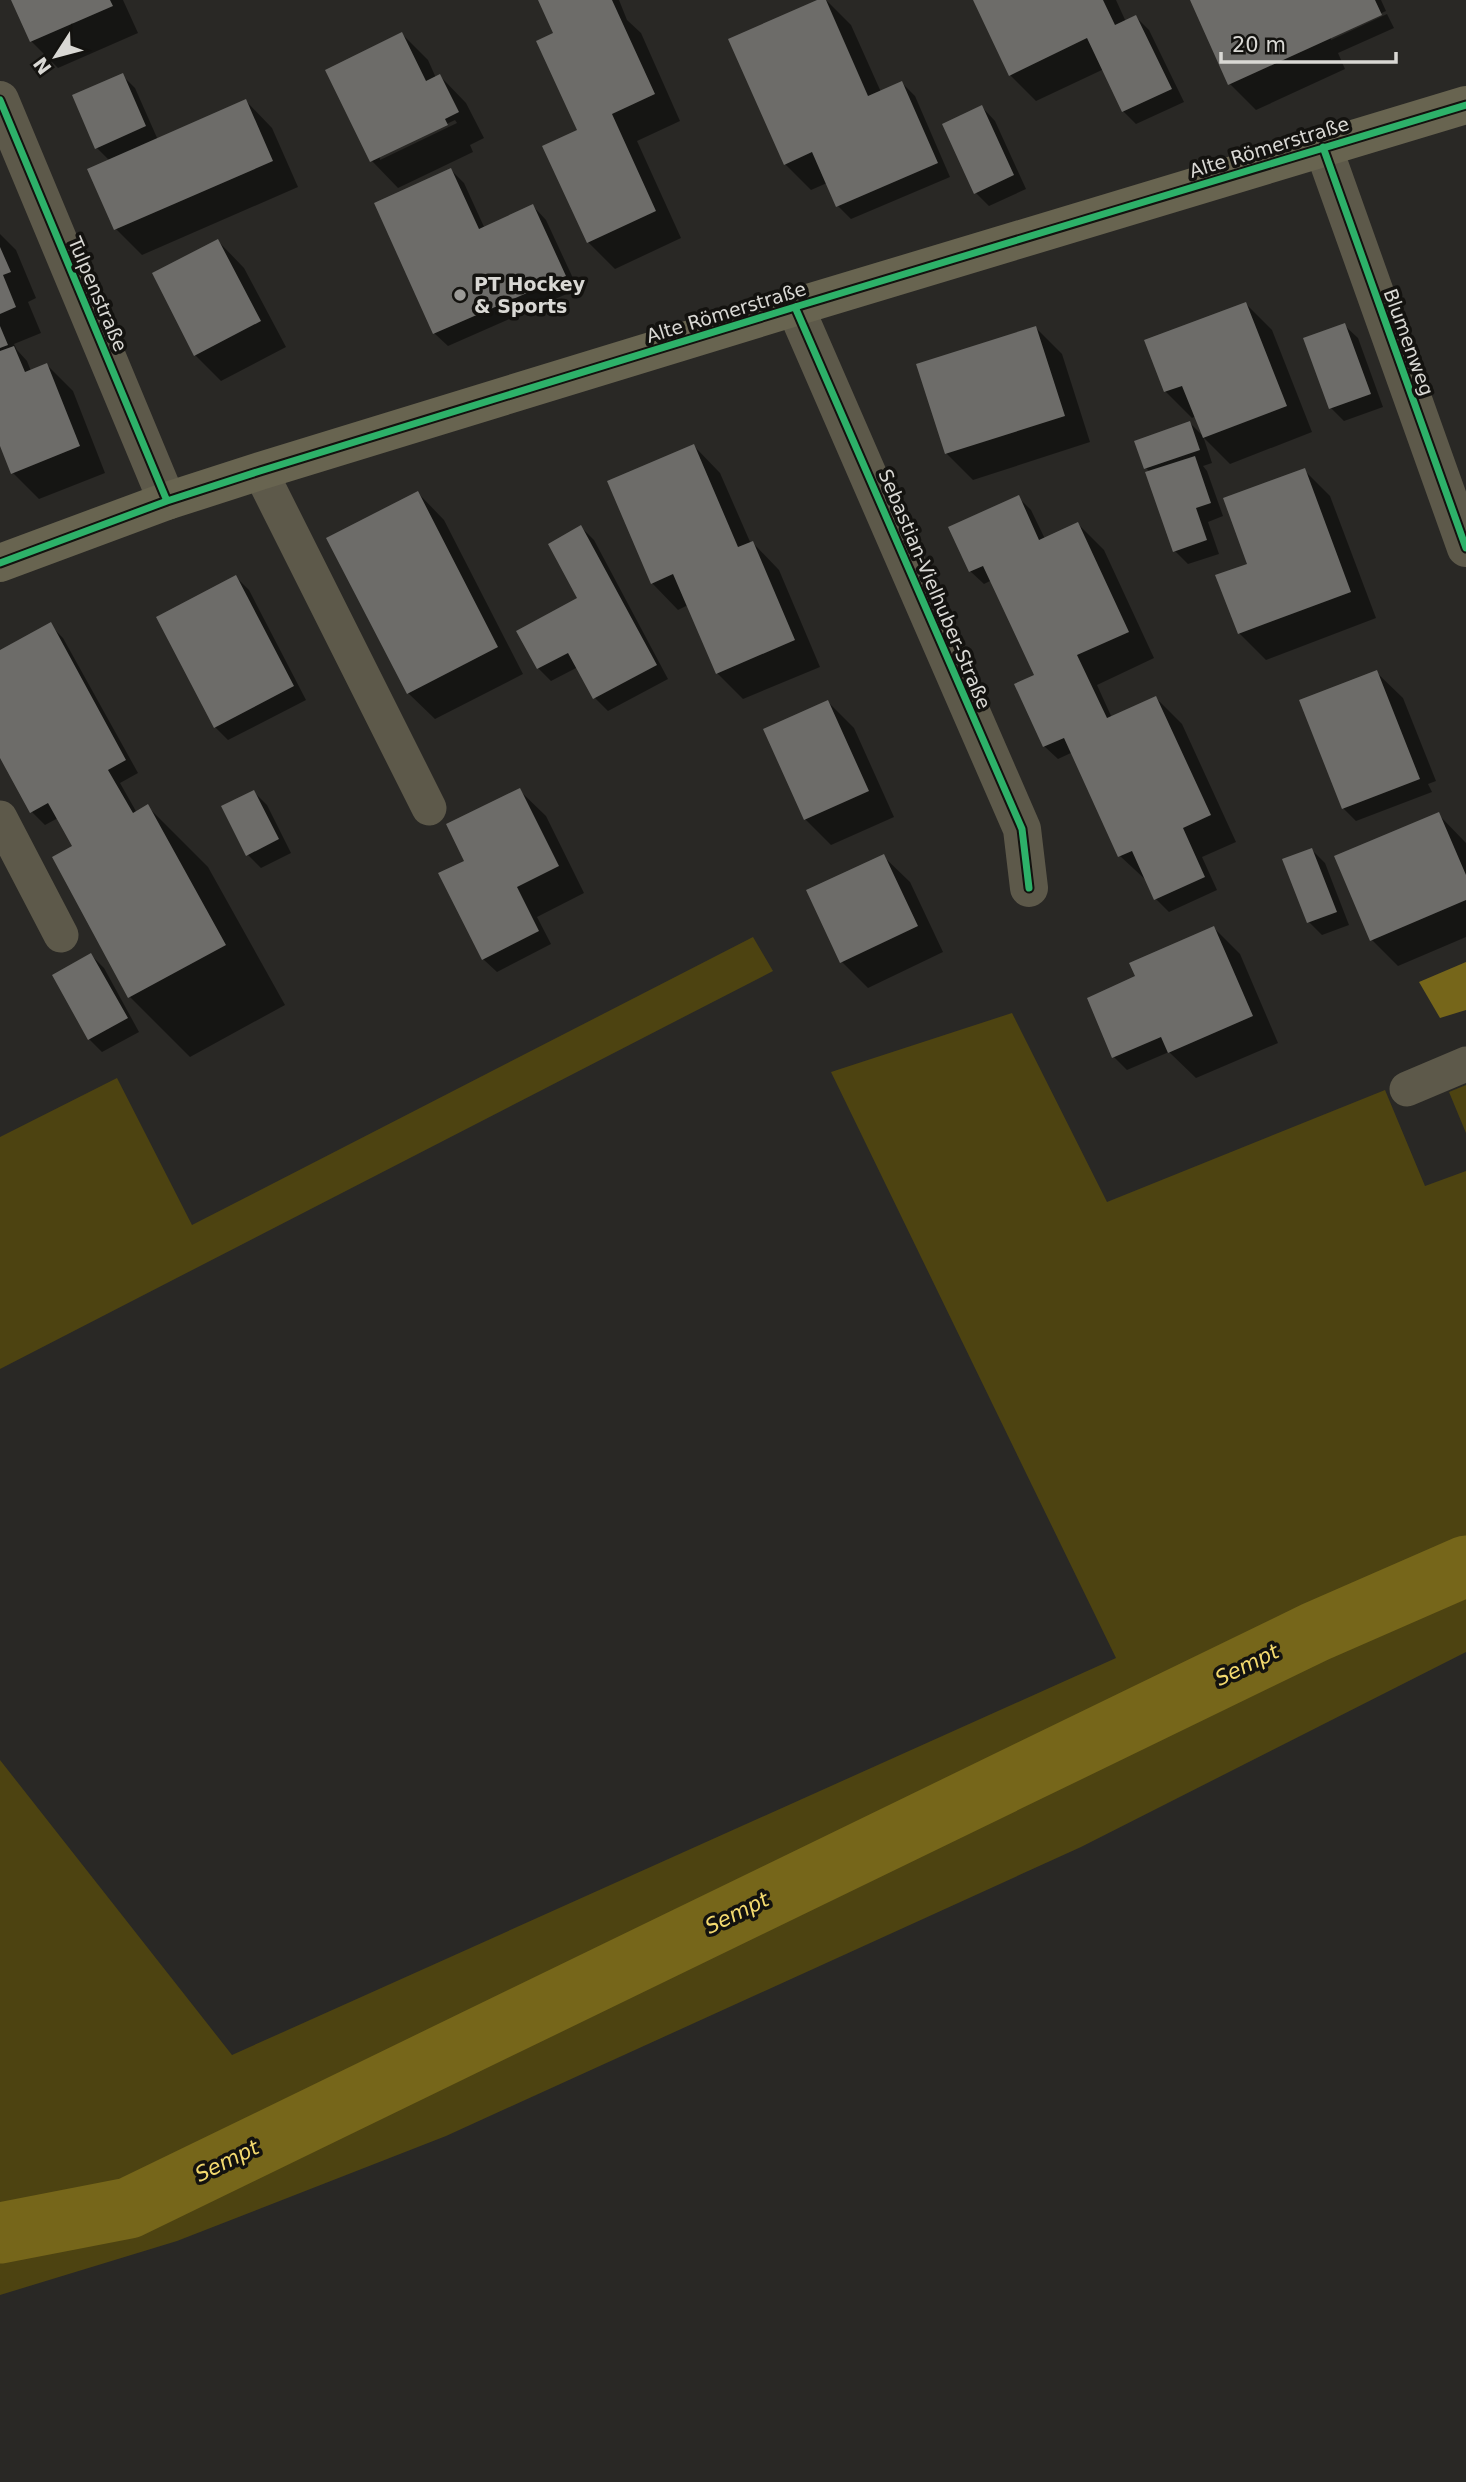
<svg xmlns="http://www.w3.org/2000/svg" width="1466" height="2482" viewBox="0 0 1466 2482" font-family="'DejaVu Sans',sans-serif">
  <rect width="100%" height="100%" fill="#292825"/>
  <path fill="#4d4311" d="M753,937L773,971L0,1369V1137L117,1078L192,1225Z
    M1012,1013L1107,1202L1385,1090L1425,1186L1466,1171V1652L1081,1847L446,2136L177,2241L0,2295V1760L232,2055L1116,1658L831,1072Z
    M1466,1085V1133L1449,1092Z"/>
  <path fill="#76661a" d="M1466,962V1010L1440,1018L1419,982Z"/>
  <path fill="#0007" fill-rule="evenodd" d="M13,0H123L138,33L58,68L31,41Z
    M540,0H619L627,20L641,33L680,121L637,141L681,238L615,269L588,242L579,131L555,34Z
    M821,0H826L851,25L881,92L902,83L915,96L950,177L851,219L838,206L827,183L811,190L785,164Z
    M975,0H1116L1126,22L1136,17L1149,30L1184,102L1136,124L1123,111L1104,69L1036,101L1010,75Z
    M1191,0H1381L1386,11L1331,36V40L1387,14L1394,28L1338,53L1345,69L1256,110L1230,84Z
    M402,34L428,60L436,78L440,76L466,103L484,138L470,145L473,152L398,188L372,161L327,70ZM455,120L457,123L380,160V156Z
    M122,75L135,88L158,140L246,101L272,128L298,187L142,255L116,229L110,161L97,148Z
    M982,107L995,121L1026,189L989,206L976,193Z
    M451,170L464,183L485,229L533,206L546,220L578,289L448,346L434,333Z
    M0,234L16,250L36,298L28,302L41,333L14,344L17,350L27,361L31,371L47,365L73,391L105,473L39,499L13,473L0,442Z
    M218,241L244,268L286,347L221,381L195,355Z
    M1246,304L1272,330L1312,432L1230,464L1204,438L1196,416L1192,418L1166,392L1147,341Z
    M1344,325L1358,338L1383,407L1344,421L1331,408Z
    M1036,328L1062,354L1090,442L973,480L946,453Z
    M1190,423L1203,436L1212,463L1203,466L1207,471L1223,516L1208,522L1219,554L1188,564L1175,551L1150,472L1146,468L1137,442Z
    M694,446L720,473L751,544L753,543L779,570L820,667L743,699L717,673L688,605L678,610L652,583Z
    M1304,470L1330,496L1376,618L1266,660L1239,633Z
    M418,493L444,520L523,674L435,719L408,693Z
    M1018,497L1031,510L1045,539L1078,524L1104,550L1154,658L1097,685L1112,718L1156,698L1182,724L1236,842L1202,857L1217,890L1169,912L1156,899L1148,882L1120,856L1073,752L1058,759L1044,746L1037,676L992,580L984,584L970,571Z
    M581,527L594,540L668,679L608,711L595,698L578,667L551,681L538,668L518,632L580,598Z
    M236,577L249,590L306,700L228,740L215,727Z
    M50,625L63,638L138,773L120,783L137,813L148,807L208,867L285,1005L190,1057L130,997L75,846L58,818L45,825L32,812L0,754V652Z
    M1376,672L1403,698L1436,781L1428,784L1432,792L1356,821L1343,808Z
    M828,702L854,728L894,817L831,845L805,819Z
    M519,790L546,816L584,893L537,917L551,944L497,972L483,959L464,863Z
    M254,792L267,805L291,853L261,868L248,855Z
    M1438,814L1466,843V937L1398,966L1372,940Z
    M1312,850L1325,863L1349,925L1322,935L1309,922Z
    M883,856L910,882L943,952L868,988L842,962Z
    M1214,928L1240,954L1278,1043L1196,1078L1169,1052L1127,1070L1114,1057L1137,977Z
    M91,955L104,968L139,1032L102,1052L89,1039Z"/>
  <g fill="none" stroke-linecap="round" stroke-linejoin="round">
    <path stroke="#76661a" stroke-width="61" d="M0,2233L129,2208L1315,1632L1466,1566"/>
  </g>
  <path fill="#6d6c69" d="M11,0H110L113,6L30,42Z
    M538,0H612L655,94L612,114L656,211L587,243L542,146L577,130L536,41L553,33Z
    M817,0H826L868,96L902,81L938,163L836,207L812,152L784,165L728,39Z
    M973,0H1103L1115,25L1136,15L1172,89L1122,112L1087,38L1009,76Z
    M1190,0H1375L1382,15L1228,85Z
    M402,32L426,81L440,74L459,112L445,119L448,125L370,162L325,70Z
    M123,73L146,126L95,149L72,95Z
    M246,99L273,161L114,230L87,169Z
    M982,105L1014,175L974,194L942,124Z
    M451,168L479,229L533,204L566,276L433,334L374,203Z
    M218,239L261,321L194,356L152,273Z
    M0,247L11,272L3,275L16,307L0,314Z
    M1246,302L1287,406L1203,438L1182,386L1164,392L1144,340Z
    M1345,323L1371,394L1329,409L1303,338Z
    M0,326L8,345L0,348Z
    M1036,326L1065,416L945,454L916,364Z
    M14,346L25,372L47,363L80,446L11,474L0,446V351Z
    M1190,421L1200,450L1144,469L1134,441Z
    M694,444L738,547L753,541L795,640L716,674L673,574L651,584L607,481Z
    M1195,456L1211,503L1196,508L1207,540L1173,552L1145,472Z
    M1305,468L1351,592L1238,634L1215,575L1247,564L1223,498Z
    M418,491L498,647L407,694L326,538Z
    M1019,495L1039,540L1078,522L1129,632L1077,655L1107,718L1156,696L1211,815L1183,828L1205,877L1154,900L1132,851L1118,857L1064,738L1043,747L1014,684L1034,675L983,566L969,572L948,527Z
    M581,525L657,665L593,699L568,653L537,669L516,631L577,598L548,544Z
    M236,575L294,686L214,728L156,617Z
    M51,622L126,760L108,770L133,813L148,804L226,945L128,998L52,857L72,846L48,803L30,813L0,758V650Z
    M1377,670L1420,779L1342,809L1299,700Z
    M828,700L869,791L804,820L763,729Z
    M520,788L559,866L517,887L539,931L482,960L438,873L464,861L446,824Z
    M254,790L279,839L246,856L221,806Z
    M1439,812L1466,875V900L1370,941L1334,856Z
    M1312,848L1337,912L1307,923L1282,859Z
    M884,854L918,926L840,963L806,890Z
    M1214,926L1253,1016L1168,1053L1161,1037L1112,1058L1087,998L1135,976L1129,963Z
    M91,953L128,1018L88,1040L52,975Z"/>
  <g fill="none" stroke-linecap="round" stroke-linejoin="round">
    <path stroke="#5d594a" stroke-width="35" d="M260,471L429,808
      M0,818L61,935
      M1407,1089L1466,1064"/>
    <path stroke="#5d594a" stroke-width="38" d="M0,100L167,501
      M1323,147L1466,548
      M795,307L1022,829L1029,888"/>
    <path stroke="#686450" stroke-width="38" d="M0,563L167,501L260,471L795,307L1466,105"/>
    <defs>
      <path id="cycleway" d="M0,100L167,501
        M1323,147L1466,548
        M795,307L1022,829L1029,888
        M0,563L167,501L260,471L795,307L1466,105"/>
    </defs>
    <use href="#cycleway" stroke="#13120f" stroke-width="11"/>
    <use href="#cycleway" stroke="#2db169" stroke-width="7"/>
  </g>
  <circle fill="#9b9a97" stroke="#13120f" stroke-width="2.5" cx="460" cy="295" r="7"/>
  <g text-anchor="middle" stroke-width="7" stroke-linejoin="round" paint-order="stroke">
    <g font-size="19" fill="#d9d8d4" stroke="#13120f">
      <text transform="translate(1269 147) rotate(-17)" y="7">Alte Römerstraße</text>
      <text transform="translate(98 294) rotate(67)" y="7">Tulpenstraße</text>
      <text transform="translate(726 312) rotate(-17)" y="7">Alte Römerstraße</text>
      <text transform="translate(1409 342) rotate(70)" y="7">Blumenweg</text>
      <text transform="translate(935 589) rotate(67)" y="7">Sebastian-Vielhuber-Straße</text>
    </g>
    <g font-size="19" font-weight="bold" fill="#d9d8d4" stroke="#13120f" text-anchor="start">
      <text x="474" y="291">PT Hockey<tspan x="474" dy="22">&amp; Sports</tspan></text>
    </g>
    <g font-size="21" font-style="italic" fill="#f4da6f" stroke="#13120f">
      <text transform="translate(1247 1665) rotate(-26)" y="7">Sempt</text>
      <text transform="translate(737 1913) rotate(-26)" y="7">Sempt</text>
      <text transform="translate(227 2161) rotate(-26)" y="7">Sempt</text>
    </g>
  </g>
  <g transform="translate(56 56) rotate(234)" stroke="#13120f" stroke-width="5" paint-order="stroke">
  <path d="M0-5L12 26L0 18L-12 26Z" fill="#d9d8d4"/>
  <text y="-10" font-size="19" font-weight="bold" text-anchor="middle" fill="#d9d8d4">N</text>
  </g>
  <path d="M1221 52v10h175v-10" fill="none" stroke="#d9d8d4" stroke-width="3.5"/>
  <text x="1232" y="52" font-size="21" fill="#d9d8d4" stroke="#13120f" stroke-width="5" paint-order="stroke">20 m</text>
</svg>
